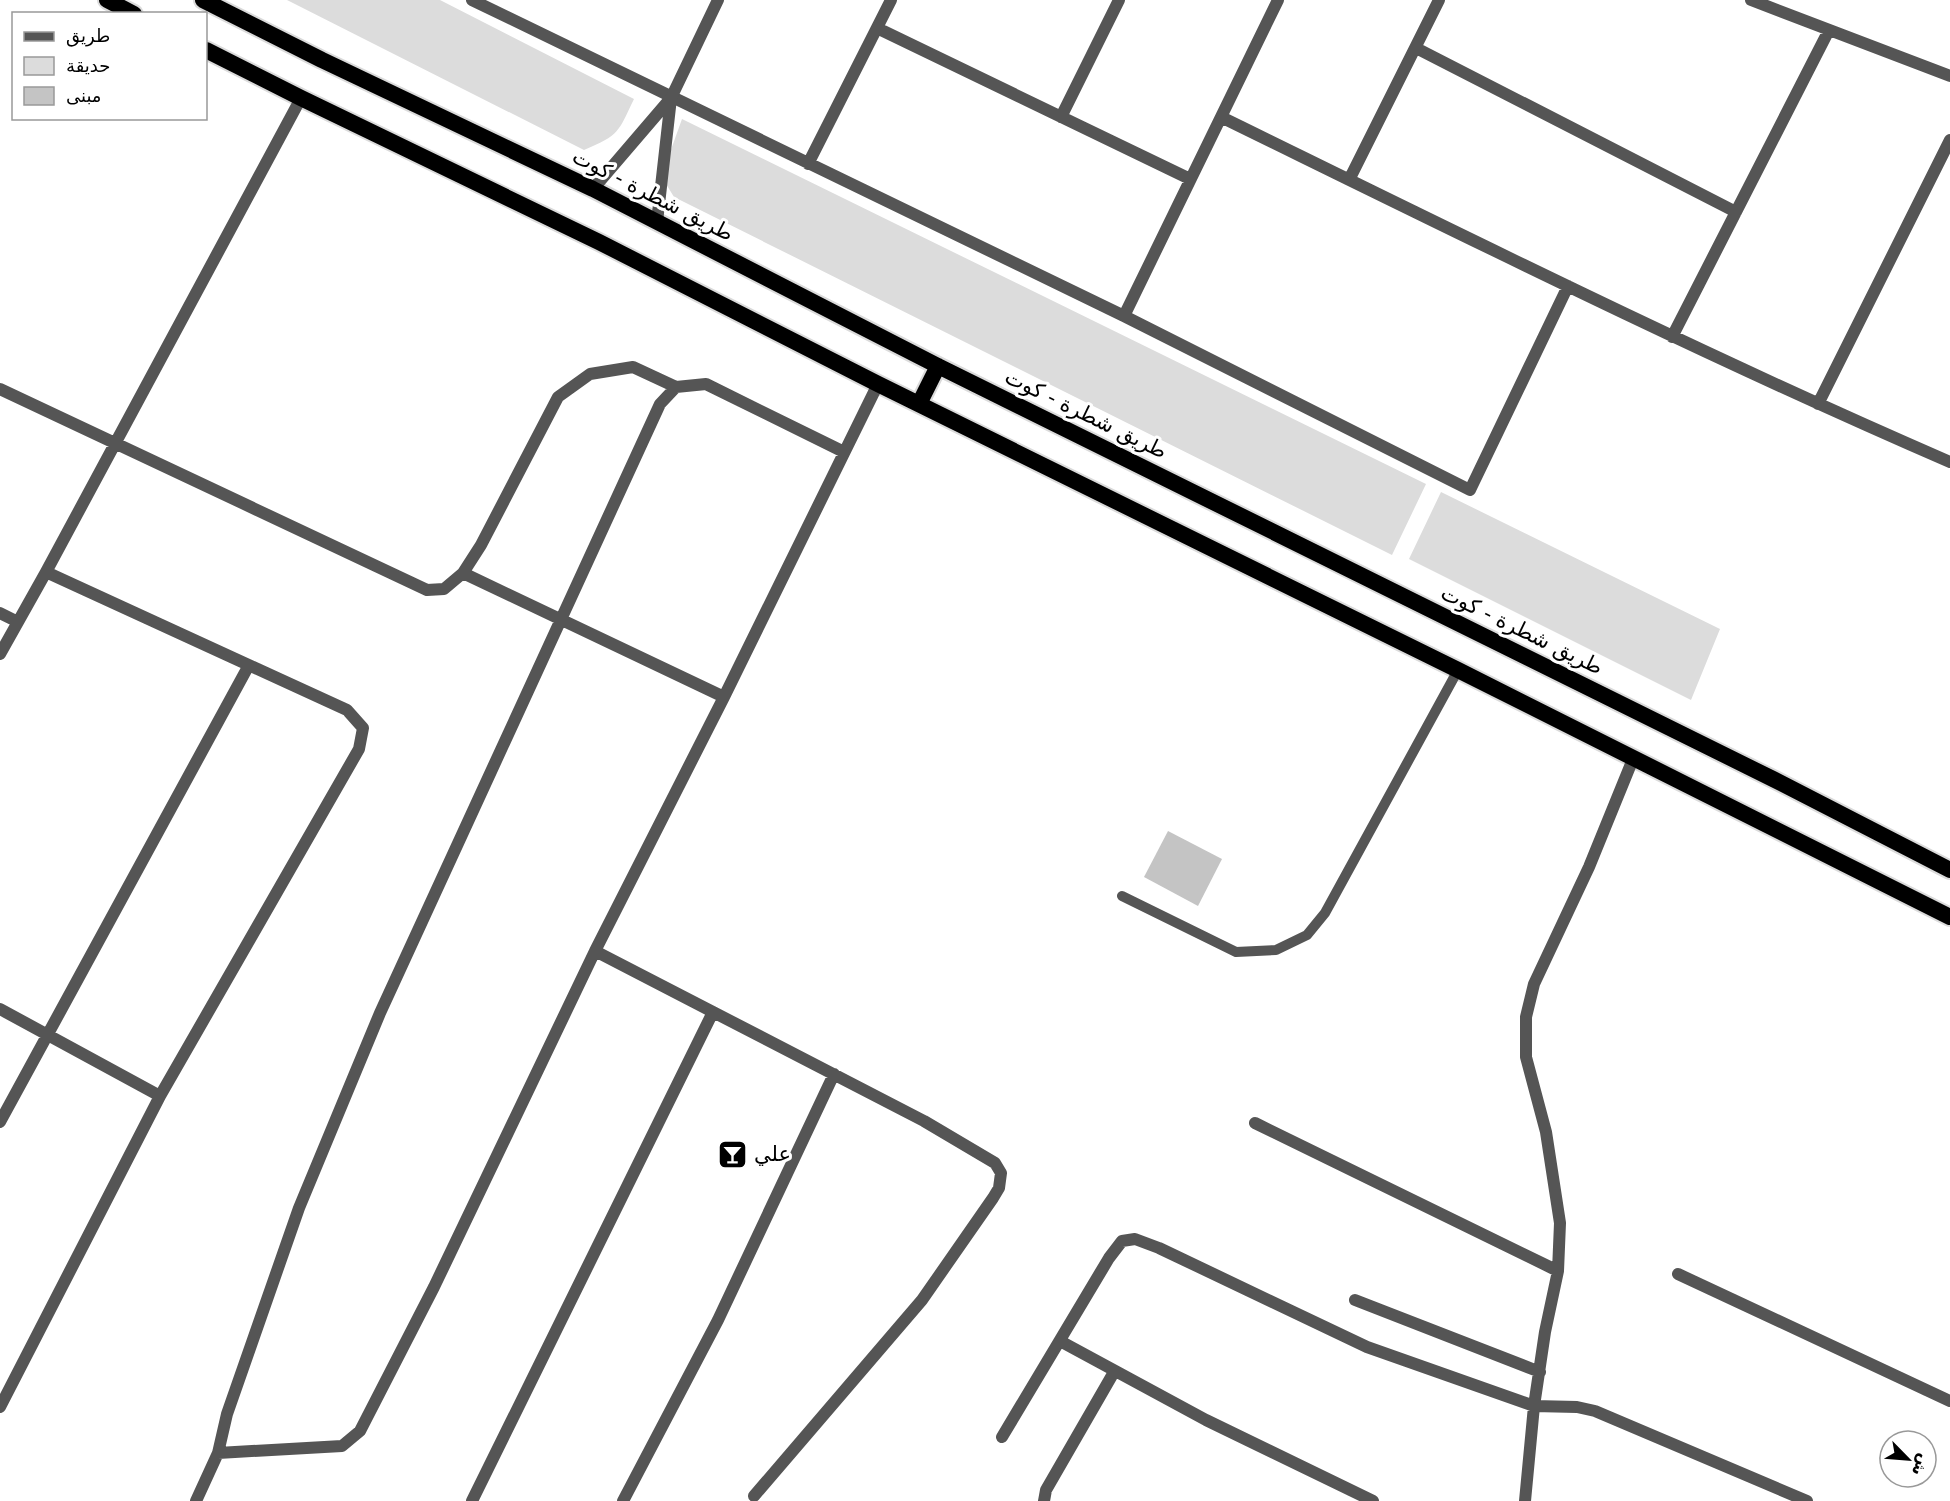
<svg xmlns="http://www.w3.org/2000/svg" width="1950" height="1501" viewBox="0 0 1950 1501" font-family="'DejaVu Sans',Cairo,sans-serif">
  <rect width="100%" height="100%" fill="#fff"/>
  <path fill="#dcdcdc" d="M287,0H440L634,99C618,132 620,135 584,150Z
    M682,119L1426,484L1392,555L674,197L666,184L668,158Z
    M1441,492L1720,629L1691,700L1409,559Z"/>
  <path fill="#c4c4c4" d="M1168,831L1222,859L1198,906L1144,877Z"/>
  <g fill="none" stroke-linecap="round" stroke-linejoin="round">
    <defs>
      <path id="trunk" d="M107,0L134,14
        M203,0L322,60L593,189L938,366L1773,779L1950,870
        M206,50L301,98L599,242L878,384L1458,670L1950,917
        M919,404L938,366"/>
    </defs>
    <use href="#trunk" stroke="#dbdbdb" stroke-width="20"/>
    <path stroke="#555" stroke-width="10" d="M1122,896L1236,952L1276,950L1307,935L1325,913L1458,670"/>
    <path stroke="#555" stroke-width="12" d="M472,0L1124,316L1470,490L1568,286
      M1751,0L1950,76
      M877,28L1190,179
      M1416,48L1736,212
      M1061,117L1119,0
      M1221,117C1462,235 1703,355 1950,462
      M808,164L891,0
      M1349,180L1439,0
      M1124,316L1278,0
      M1672,337L1829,30
      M0,389L427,590L444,589L463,573L481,545L558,397L590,374L633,367L676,387
      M1818,404L1950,140
      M463,573L724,697
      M0,613L18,622
      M0,654L46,572L301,98
      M595,951L924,1121L995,1163L1001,1173L999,1188L993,1198L922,1300L754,1496
      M0,1009L160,1096
      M0,1122L249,665
      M1255,1123L1558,1271
      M1678,1274L1950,1401
      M1355,1300L1540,1372
      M1060,1341L1206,1420L1373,1501
      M0,1407L160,1096L359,749L363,728L347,710L46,572
      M1002,1437L1109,1258L1122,1241L1135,1239L1159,1248L1367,1347L1534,1406L1577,1407L1595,1411L1807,1501
      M218,1453L342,1446L360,1431L434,1287L595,951L724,697L878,384
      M196,1501L218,1453L227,1414L299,1208L380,1013L660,404L676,387L706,384L844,452
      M472,1501L713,1012
      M623,1501L718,1320L834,1074
      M1044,1501L1046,1490L1114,1372
      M1525,1501L1534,1406L1545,1332L1558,1271L1560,1223L1546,1132L1526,1057V1017L1534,984L1589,867L1633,759"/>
    <path stroke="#555" stroke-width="12" d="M593,189L671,98L718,0
      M657,222L671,98"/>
    <use href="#trunk" stroke="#000" stroke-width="16"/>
  </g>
  <defs>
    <symbol id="bar-square" viewBox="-11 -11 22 22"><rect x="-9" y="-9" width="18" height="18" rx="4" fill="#000" stroke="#fff"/><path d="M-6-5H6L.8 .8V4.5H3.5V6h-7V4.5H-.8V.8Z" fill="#fff"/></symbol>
  </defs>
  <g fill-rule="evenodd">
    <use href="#bar-square" x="716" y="1138" width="33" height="33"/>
  </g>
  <g text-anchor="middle" stroke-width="6" stroke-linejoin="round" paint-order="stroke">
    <g font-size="21" fill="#000" stroke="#fff">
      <text transform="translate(653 195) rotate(27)" y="7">طريق شطرة - كوت</text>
      <text transform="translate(1086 414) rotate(26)" y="7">طريق شطرة - كوت</text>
      <text transform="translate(1522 630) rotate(26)" y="7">طريق شطرة - كوت</text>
    </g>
    <g font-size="21" fill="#000" stroke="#fff" text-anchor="start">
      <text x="754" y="1161">علي</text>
    </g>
  </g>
  <rect x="12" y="12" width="195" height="108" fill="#ffffff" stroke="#999999" stroke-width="1.5"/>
  <rect x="24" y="32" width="30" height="9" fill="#555555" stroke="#999999" stroke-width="1.5"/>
  <text x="66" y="42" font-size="18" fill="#000000">طريق</text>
  <rect x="24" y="57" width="30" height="18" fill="#dcdcdc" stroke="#999999" stroke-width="1.5"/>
  <text x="66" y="72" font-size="18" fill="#000000">حديقة</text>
  <rect x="24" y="87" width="30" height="18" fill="#c4c4c4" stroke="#999999" stroke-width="1.5"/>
  <text x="66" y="102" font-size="18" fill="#000000">مبنى</text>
  <g transform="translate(1908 1459) rotate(115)"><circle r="28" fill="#ffffff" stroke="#999999" stroke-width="1.5"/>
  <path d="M0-4.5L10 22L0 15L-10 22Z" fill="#000000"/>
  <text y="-9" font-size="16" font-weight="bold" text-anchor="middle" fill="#000000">ش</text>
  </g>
</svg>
